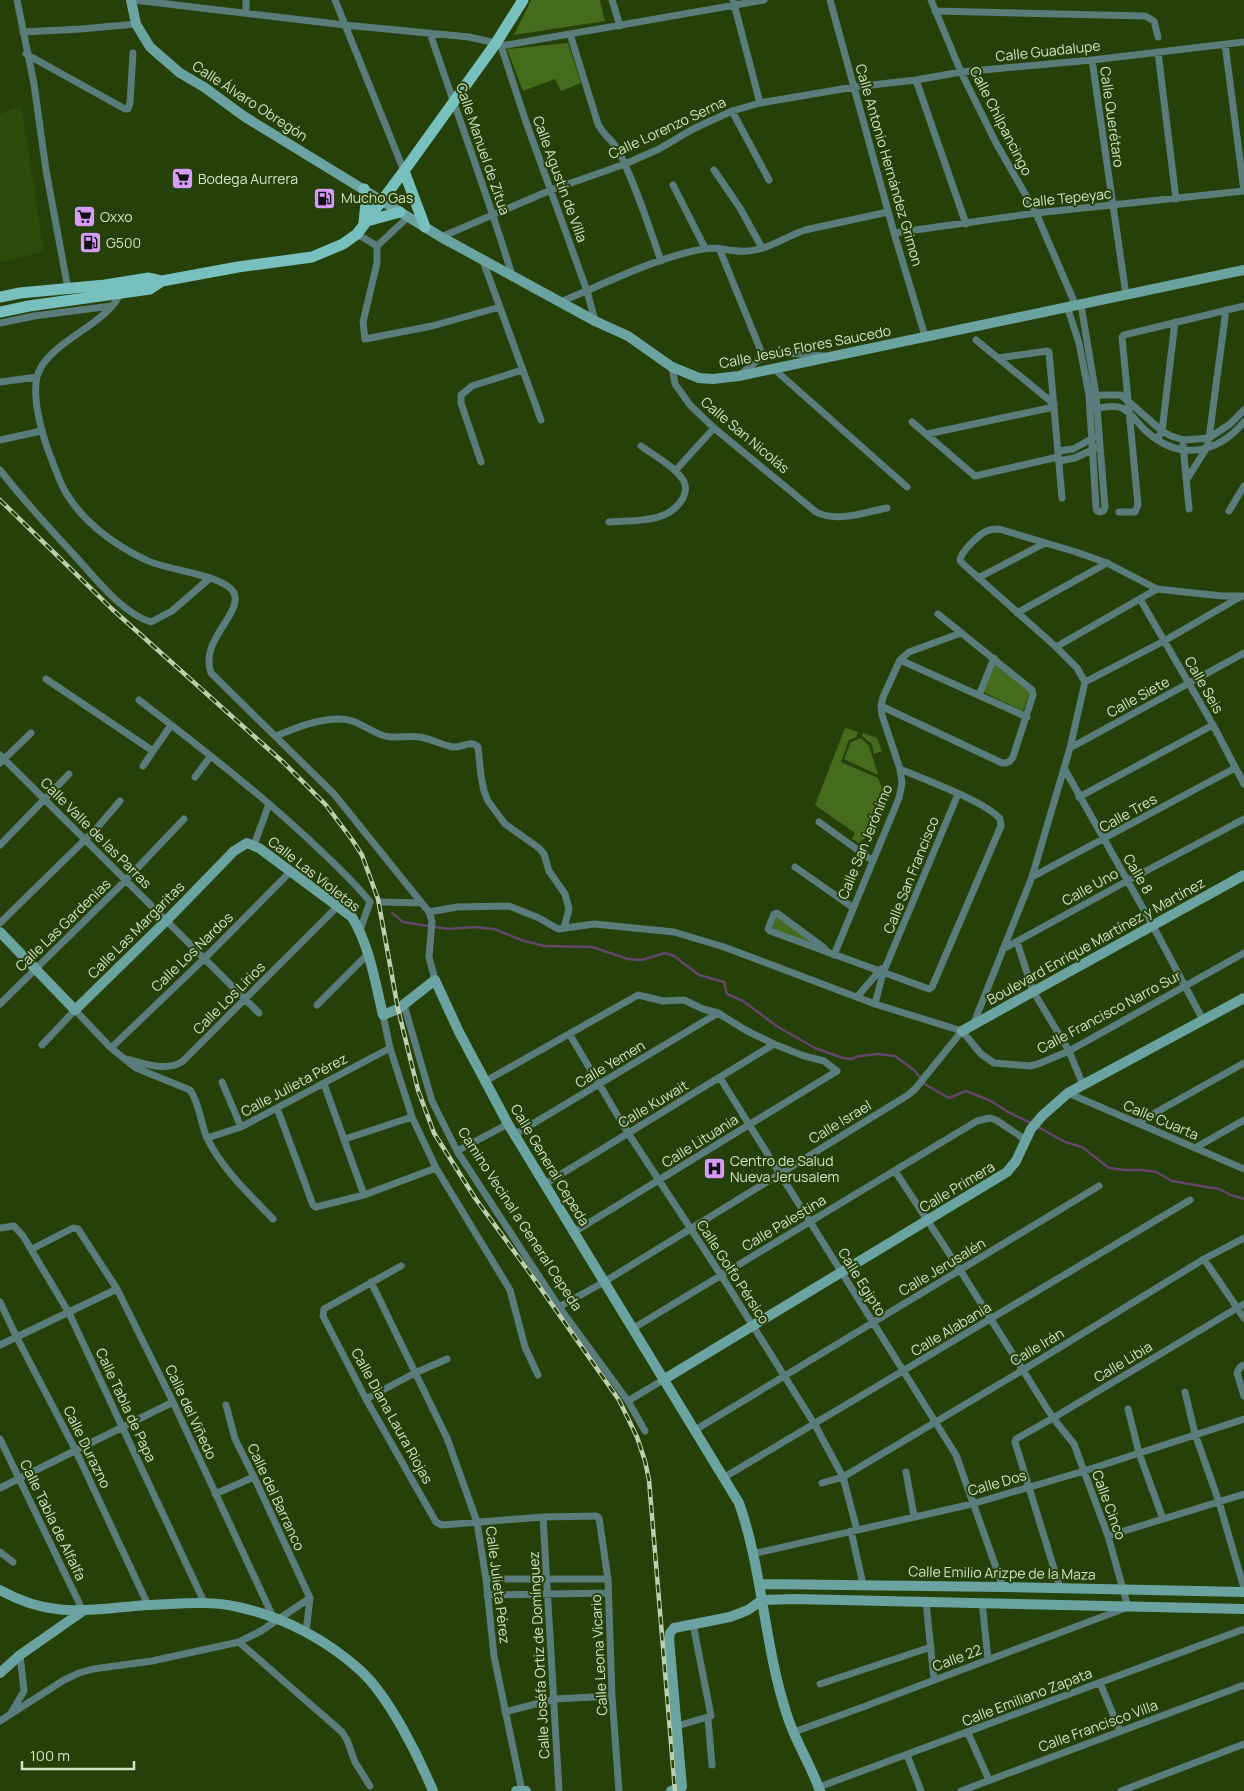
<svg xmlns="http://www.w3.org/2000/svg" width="1244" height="1791" viewBox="0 0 1244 1791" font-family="Manrope,sans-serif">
  <rect width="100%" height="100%" fill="#254008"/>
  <path fill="#2d4b0b" d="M21,106L44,251L0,263V114Z"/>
  <path fill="#446c1c" d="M531,0H600L605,21L514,35Z
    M568,43L581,83L561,91L555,79L523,91L507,49Z
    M994,664L1030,692L1023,711L983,692Z
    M845,728L858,732L856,737L849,740L841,762L878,778L883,790L888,794L881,818L863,840L859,843L852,839L855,833L815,805Z
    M863,733L877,738L882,751L874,754L872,744L862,736Z
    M861,738L869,746L878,774H876L844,759L851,742Z
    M777,915L824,951L772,931Z"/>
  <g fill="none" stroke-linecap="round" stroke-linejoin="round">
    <path stroke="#62466c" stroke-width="2.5" d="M392,913L403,922L448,929L474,927L494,929L521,940L544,946L592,947L628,959L641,960L665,953L674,956L699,975L724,982L727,994L743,1001L778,1027L815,1048L843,1058L851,1059L860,1056L878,1054L895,1056L914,1070L926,1085L949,1098L966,1091L991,1101L1008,1112L1031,1123
      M1038,1127L1065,1142L1082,1147L1109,1168L1125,1170H1141L1156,1172L1172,1181L1219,1189L1231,1195L1244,1199"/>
    <path stroke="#5a7c7b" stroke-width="7" d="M17,0L34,84L46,170L68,289
      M134,0L345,25L469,37L496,43L501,46L764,0
      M246,0V13
      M335,0L404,171
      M612,0L620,26
      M733,0L760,103
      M830,0L894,233L925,336
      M931,0L961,72L996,143L1036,213L1076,306
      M935,11L1145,16L1154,21L1158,37
      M23,32L81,29L136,24
      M430,33C457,114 487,193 512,275
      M570,34L598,124C603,135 614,141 619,152C636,186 648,224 661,261
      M1225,44L1244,191
      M501,46L526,122L587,291L595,321
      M1158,52L1176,199
      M26,54L125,109H128L130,103L133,53
      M1092,60L1126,295
      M916,80L966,224
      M732,111L769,180
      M714,170L740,208L762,248
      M673,185L705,248
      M408,217L377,246V263L363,322L365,339L432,326L500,307
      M894,233L1036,213L1244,191
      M357,234L377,246
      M441,237L551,190L625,164L659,149L693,129L732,111L760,103L854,87L916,80L961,72L1092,60L1244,42
      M719,248L763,356
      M483,261L541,420
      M121,292C108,325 45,343 37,377C32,398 42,435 50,455C55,468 59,481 66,493C84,523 116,546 146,560C165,570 226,575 234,593C243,614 199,640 211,673L334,794L429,912L432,921L429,957L435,980
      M560,302C607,283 654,258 703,249C719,246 733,253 748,251C767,250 787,236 805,230L888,212
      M1068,309L1079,343L1089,395L1096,507L1097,511L1100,512L1103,511L1105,508L1096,395L1081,305
      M0,323L34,316L111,306
      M976,340L1054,404
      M998,358L1047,351L1049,352L1062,498
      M672,367L675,384L690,405L714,428L816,512C837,523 865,512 887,508
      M774,369L907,487
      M740,375L763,356L789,353L824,356
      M0,382L37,377
      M1094,395H1121L1162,431L1171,436L1184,440L1209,438L1230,424L1244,410
      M1095,409C1103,407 1114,405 1122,408C1131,412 1139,425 1147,432C1180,461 1217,454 1244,422
      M912,422L975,476L1058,457
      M927,434L1054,407
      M0,440L41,431
      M1157,440L1162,431L1175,322
      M1183,445L1189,509
      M1058,451L1073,449L1095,437
      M1059,461L1075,458L1096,448
      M481,462L461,403V395L472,386L522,370
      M0,470C24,501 50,529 76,557C95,578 123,614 151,622L172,611L210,578
      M675,471L714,428
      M1187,479L1206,449L1209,438L1226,310
      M1229,511L1244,486
      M1119,512H1135L1138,505L1122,337L1124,335L1244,306
      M609,522C634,520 669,524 683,498C687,491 686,483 681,477C671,464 653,455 641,446
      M978,578L1045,543
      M1140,599L1213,725L1244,784
      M1017,613L1107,563
      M1056,647L1157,589
      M900,660L1027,717
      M46,679L153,751
      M1085,682L1164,641L1240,597
      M979,695L994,658
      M139,700C202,749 265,797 322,852C339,868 356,884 370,902
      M881,706L1002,763C1008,763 1010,762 1013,757L1033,695L1032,690L938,614
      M276,736C296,728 317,719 339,719C359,719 367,731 385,736C396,739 408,735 420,737C431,739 442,745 453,747C462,748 471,739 478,747L481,776L484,791L488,801L505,824L539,848L544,854L549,871L565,894L569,909L564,928
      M1070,748L1244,653
      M0,755L259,1013
      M0,763L31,733
      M143,766L171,725
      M1064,768L1153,926L1203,1020
      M195,777L210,757
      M1079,797L1213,725
      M819,822L873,861
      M0,845L69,774
      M254,845L269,804
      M795,867L852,907
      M1032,877L1235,768
      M382,902L421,903
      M429,912L457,907L509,906L539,918L558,929L594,924L674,932L724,947L875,1004L962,1031
      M0,923L97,828L120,801
      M360,930L370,902
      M1017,942L1033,991L1069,1051L1083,1085
      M1003,949L1127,881L1244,819
      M827,952L823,947L777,913L774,914L768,929L770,931L929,989L932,987L1001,826L1000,819C987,802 923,779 900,769
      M834,955L899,798L902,783L900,769L882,715L881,706L883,697L900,660L909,652L961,633
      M857,997L881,969
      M0,1004L126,880L184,819
      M875,1004L883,973L958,794
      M317,1005L368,954
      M404,1005L432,1101L457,1151L559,1307L628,1401L645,1431
      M383,1015L390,1048L412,1117L436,1168L510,1290L525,1347L538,1375
      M973,1025L1032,877L1070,748L1085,682L1077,668L1056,647L962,563L960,560C961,552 979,534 987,531C991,529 995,529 999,529L1076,552L1107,563L1157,589L1222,596H1244
      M962,1031L981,1054L994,1063L1030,1066L1038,1064L1069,1051L1244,953
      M570,1035L628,1133L721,1275L815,1425L843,1477L857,1530
      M42,1045L75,1010L111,1048L136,1068L190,1090C200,1104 200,1122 207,1138C222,1169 249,1194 273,1219
      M111,1048L205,958L290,872
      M127,1059C144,1064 168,1072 183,1061L338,906
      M720,1078L956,1455L1003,1587
      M222,1082L241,1127
      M484,1082L638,995L663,1001L684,1000L703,1009L718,1013L747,1031L774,1044L804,1056L824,1061L837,1071L574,1232
      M324,1084L364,1195
      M1068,1093L1244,1169
      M277,1108L313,1205L316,1207L364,1195L436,1168
      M1137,1123L1244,1063
      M514,1135L718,1013
      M207,1138L241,1127L390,1048
      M345,1139L412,1117
      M1195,1148L1244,1120
      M457,1151L508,1124
      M545,1184L774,1044
      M0,1228L14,1226L23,1236L69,1313L205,1604
      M32,1249L73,1228L78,1229L117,1289L173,1402L273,1617
      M1204,1259L1244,1318
      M401,1266L324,1309L323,1316L366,1399L436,1522L442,1525L543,1517L596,1516L599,1518L608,1579L612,1696L619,1791
      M371,1282L447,1438L477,1522L486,1579L494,1656L522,1791
      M0,1302L16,1336L75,1449L148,1605
      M559,1307L604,1282L908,1095L915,1089L962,1031
      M632,1329L977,1121L990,1118L996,1120L1026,1140
      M0,1345L117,1289
      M1244,1365L1240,1367L1237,1373L1244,1396
      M1185,1392L1195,1434L1219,1502L1244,1588
      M366,1399L415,1373L447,1359
      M628,1401L663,1380
      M226,1405L235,1439L254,1477L310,1598
      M1128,1409L1139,1453L1163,1519
      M695,1430L1099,1186
      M0,1439L83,1611
      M906,1472L914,1516
      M723,1478L1190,1200
      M822,1483L843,1477L1023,1370L1204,1259L1244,1238
      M0,1488L173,1402
      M215,1494L254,1477
      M543,1517L559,1791
      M851,1531L863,1584
      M1108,1536L1244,1494
      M0,1552L13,1562
      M752,1554L972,1504L1084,1471L1244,1419
      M486,1579H608
      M1060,1588L1015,1442L1016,1439L1053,1418L1244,1304
      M487,1595L608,1593
      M926,1602L934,1680
      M982,1602L988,1659
      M306,1632L310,1598
      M239,1642L342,1732L347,1740L355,1762L370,1786
      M1100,1683L1120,1731
      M820,1684L931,1647
      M505,1712L555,1699L612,1696
      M11,1713L24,1691L20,1655
      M708,1719L712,1765
      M0,1721L64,1680L79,1673L93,1669L152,1661L239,1642L261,1631L310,1598
      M677,1726L711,1716L693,1624
      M794,1732L863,1707L1128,1607L1108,1536L1074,1444L1053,1418L960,1270L895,1171
      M968,1733L989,1780
      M907,1755L921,1791
      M819,1787L1244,1629
      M961,1791L1244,1685
      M1121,1791L1244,1744"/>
    <path stroke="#6ba3a0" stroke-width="10" d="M131,0L136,24L150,47L180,73L204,87L245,117L441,237L595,321L628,336L672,367L699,378L713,379L739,376L1244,270
      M0,932L75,1010L166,921L234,851L247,843L259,848L352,917C370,947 375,982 383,1015L398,1009L435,980L459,1032L508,1124L739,1503C763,1571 764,1646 787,1715C795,1741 811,1765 820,1791
      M962,1031L1244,875
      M663,1380L1007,1172L1016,1161L1031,1129L1042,1116L1068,1093L1244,998
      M759,1584L1003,1587L1244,1592
      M0,1590C54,1620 90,1609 147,1605C176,1604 210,1600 238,1607C284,1617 327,1640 361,1671C389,1697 418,1755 433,1791
      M0,1673L20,1655L83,1611
      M516,1791H526
      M671,1791L682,1787L669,1639L670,1633L674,1628L730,1617L748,1610L762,1600L795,1599L1244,1609"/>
    <path stroke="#78c0bd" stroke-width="11" d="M404,171L425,227
      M364,189L366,203L364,222
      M367,221L400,212
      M0,297L20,293L105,285L149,278L162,281L238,267L312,257L343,244L357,234L404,171L496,43L523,0
      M0,312L29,306L150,289L162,281"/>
    <defs>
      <path id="rail" d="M0,500L112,609L284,763L326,805L353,841L362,855L378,899L398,1009L418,1090L434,1133L475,1198L527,1269L619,1400L637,1437L645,1461L649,1480L675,1791"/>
    </defs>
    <use href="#rail" stroke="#bdcfaf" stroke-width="4.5"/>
    <use href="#rail" stroke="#254008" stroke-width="2.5" stroke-dasharray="8" stroke-linecap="butt"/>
  </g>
  <defs>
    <symbol id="supermarket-square" viewBox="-11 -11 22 22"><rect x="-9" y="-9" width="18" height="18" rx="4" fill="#d79bf9" stroke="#254008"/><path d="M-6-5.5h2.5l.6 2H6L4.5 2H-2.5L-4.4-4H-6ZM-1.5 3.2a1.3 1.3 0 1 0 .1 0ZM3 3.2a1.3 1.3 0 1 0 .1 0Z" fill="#111"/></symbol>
    <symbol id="fuel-square" viewBox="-11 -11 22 22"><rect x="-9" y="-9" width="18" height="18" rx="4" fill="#d79bf9" stroke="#254008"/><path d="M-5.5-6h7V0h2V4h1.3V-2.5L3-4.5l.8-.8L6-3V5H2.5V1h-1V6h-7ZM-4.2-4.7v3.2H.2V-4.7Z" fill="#111"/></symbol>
    <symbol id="hospital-square" viewBox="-11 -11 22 22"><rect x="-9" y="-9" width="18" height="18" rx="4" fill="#d79bf9" stroke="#254008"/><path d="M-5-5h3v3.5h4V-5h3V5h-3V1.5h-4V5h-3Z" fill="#111"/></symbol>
  </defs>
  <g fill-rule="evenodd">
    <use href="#supermarket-square" x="170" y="166" width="25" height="25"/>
    <use href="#fuel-square" x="312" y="186" width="25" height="25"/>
    <use href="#supermarket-square" x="72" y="204" width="25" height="25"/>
    <use href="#fuel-square" x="78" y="230" width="25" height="25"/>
    <use href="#hospital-square" x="702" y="1156" width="25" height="25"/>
  </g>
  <g text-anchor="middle" stroke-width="4" stroke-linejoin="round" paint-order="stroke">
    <g font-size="14" fill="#d1e2c5" stroke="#254008">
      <text transform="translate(1048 51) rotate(-6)" y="5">Calle Guadalupe</text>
      <text transform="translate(250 101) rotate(33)" y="5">Calle Álvaro Obregón</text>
      <text transform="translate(1112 117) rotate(82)" y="5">Calle Querétaro</text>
      <text transform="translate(1001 121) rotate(63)" y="5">Calle Chilpancingo</text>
      <text transform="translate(667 128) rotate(-25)" y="5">Calle Lorenzo Serna</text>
      <text transform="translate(483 149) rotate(71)" y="5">Calle Manuel de Zitua</text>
      <text transform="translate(889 165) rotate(74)" y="5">Calle Antonio Hernández Grimon</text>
      <text transform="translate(560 179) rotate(70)" y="5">Calle Agustín de Villa</text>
      <text transform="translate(1067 198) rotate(-6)" y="5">Calle Tepeyac</text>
      <text transform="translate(805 347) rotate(-11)" y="5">Calle Jesús Flores Saucedo</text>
      <text transform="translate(745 435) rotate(40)" y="5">Calle San Nicolás</text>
      <text transform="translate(1204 685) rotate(60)" y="5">Calle Seis</text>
      <text transform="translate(1138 697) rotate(-29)" y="5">Calle Siete</text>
      <text transform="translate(1128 813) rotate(-29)" y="5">Calle Tres</text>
      <text transform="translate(96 833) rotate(45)" y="5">Calle Valle de las Parras</text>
      <text transform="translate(865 842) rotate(-68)" y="5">Calle San Jerónimo</text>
      <text transform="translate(314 874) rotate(38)" y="5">Calle Las Violetas</text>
      <text transform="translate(1138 874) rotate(60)" y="5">Calle 8</text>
      <text transform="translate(911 875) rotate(-68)" y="5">Calle San Francisco</text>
      <text transform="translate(1090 887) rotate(-29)" y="5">Calle Uno</text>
      <text transform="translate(63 925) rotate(-44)" y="5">Calle Las Gardenias</text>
      <text transform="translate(136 930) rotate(-45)" y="5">Calle Las Margaritas</text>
      <text transform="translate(1096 941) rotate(-29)" y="5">Boulevard Enrique Martínez y Martínez</text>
      <text transform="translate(192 952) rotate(-44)" y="5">Calle Los Nardos</text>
      <text transform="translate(229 998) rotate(-45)" y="5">Calle Los Lirios</text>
      <text transform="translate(1109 1012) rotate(-28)" y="5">Calle Francisco Narro Sur</text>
      <text transform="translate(610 1064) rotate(-31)" y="5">Calle Yemen</text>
      <text transform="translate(294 1085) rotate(-28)" y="5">Calle Julieta Pérez</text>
      <text transform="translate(653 1104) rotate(-31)" y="5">Calle Kuwait</text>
      <text transform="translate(1161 1120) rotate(23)" y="5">Calle Cuarta</text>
      <text transform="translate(840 1122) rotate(-31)" y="5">Calle Israel</text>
      <text transform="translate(700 1141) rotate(-32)" y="5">Calle Lituania</text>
      <text transform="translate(550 1165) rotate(59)" y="5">Calle General Cepeda</text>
      <text transform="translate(957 1187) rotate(-31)" y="5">Calle Primera</text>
      <text transform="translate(520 1219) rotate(57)" y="5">Camino Vecinal a General Cepeda</text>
      <text transform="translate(784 1223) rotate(-31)" y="5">Calle Palestina</text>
      <text transform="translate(942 1267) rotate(-31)" y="5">Calle Jerusalén</text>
      <text transform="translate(733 1272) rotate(57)" y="5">Calle Golfo Pérsico</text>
      <text transform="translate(862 1282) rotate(58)" y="5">Calle Egipto</text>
      <text transform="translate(951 1329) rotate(-31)" y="5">Calle Alabania</text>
      <text transform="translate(1037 1347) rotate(-31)" y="5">Calle Irán</text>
      <text transform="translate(1123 1362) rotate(-31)" y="5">Calle Libia</text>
      <text transform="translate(126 1405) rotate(65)" y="5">Calle Tabla de Papa</text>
      <text transform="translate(191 1412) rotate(65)" y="5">Calle del Viñedo</text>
      <text transform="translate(392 1416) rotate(61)" y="5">Calle Diana Laura Riojas</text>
      <text transform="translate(87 1447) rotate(64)" y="5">Calle Durazno</text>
      <text transform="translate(997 1483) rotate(-16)" y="5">Calle Dos</text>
      <text transform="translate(276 1497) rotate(65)" y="5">Calle del Barranco</text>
      <text transform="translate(1109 1505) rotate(70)" y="5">Calle Cinco</text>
      <text transform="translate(53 1520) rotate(64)" y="5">Calle Tabla de Alfalfa</text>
      <text transform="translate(1002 1573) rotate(1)" y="5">Calle Emilio Arizpe de la Maza</text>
      <text transform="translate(498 1585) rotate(83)" y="5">Calle Julieta Pérez</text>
      <text transform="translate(539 1655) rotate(-93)" y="5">Calle Joséfa Ortiz de Domínguez</text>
      <text transform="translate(599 1655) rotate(-93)" y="5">Calle Leona Vicario</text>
      <text transform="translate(957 1658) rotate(-21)" y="5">Calle 22</text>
      <text transform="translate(1027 1697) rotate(-21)" y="5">Calle Emiliano Zapata</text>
      <text transform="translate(1098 1726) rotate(-20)" y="5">Calle Francisco Villa</text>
    </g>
    <g font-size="14" fill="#d1e2c5" stroke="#254008" text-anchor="start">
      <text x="198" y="184">Bodega Aurrera</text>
      <text x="341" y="203">Mucho Gas</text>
      <text x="100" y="222">Oxxo</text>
      <text x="106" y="248">G500</text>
      <text x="730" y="1166">Centro de Salud<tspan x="730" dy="16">Nueva Jerusalem</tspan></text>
    </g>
  </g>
  <path d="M22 1761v8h112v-8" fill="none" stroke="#d1e2c5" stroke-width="2.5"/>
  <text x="30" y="1761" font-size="15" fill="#d1e2c5" stroke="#254008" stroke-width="4" paint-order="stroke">100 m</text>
</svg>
